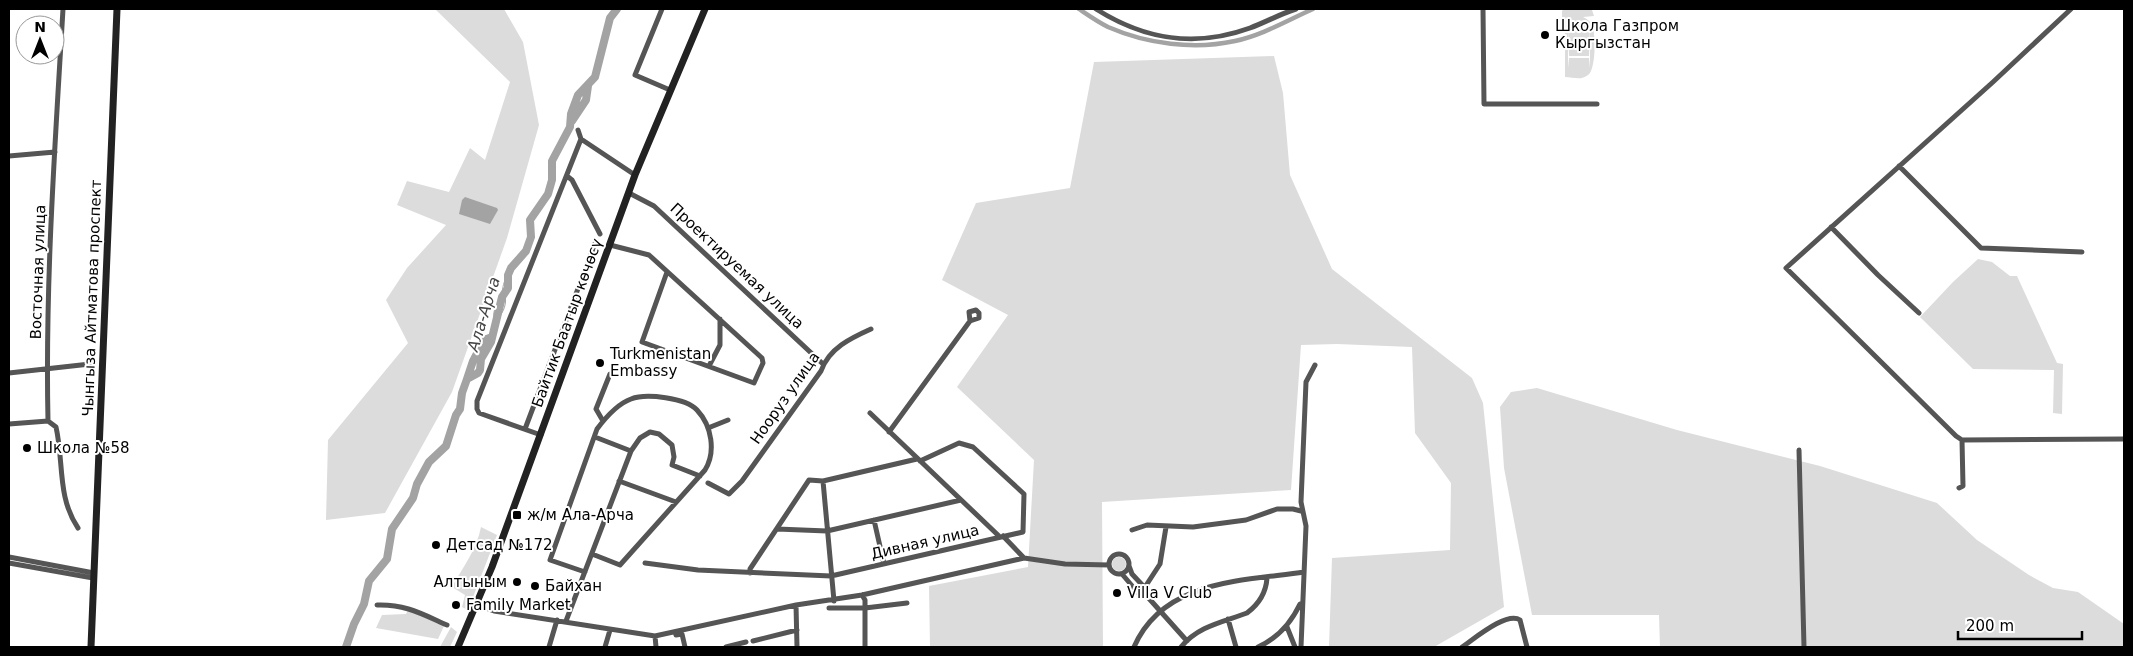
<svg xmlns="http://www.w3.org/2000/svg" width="2133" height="656" viewBox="0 0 2133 656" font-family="'DejaVu Sans',sans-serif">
  <rect width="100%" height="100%" fill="#fff"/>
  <path fill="#dcdcdc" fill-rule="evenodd" d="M435,9H504L523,42L539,125L507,238L452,392L385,513L326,520L328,440L408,343L386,300L407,268L446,225L397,205L407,181L449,192L470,148L485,160L510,82Z
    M1564,9H1594L1592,10L1594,16L1583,17C1587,19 1590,21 1592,25C1596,33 1596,70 1588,75C1581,81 1573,77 1565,77V29L1562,26V11ZM1568,26L1569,56H1589L1590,26V68L1589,58H1569L1568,68Z
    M1274,56L1283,93L1290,175L1332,269L1472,378L1483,403L1504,607L1434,647H1329L1332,558L1450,550L1451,483L1415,433L1412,347L1337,344L1301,345L1291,490L1102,502L1103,647H930L929,586L1028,567L1034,460L957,387L1008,315L942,280L976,203L1070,188L1094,62Z
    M1978,259L1992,262L2010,276H2017L2057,363L2063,364L2062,414L2053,413L2054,370L1973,369L1920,317L1953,282Z
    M1537,388L1677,430L1820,466L1937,503L1977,540L2029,575L2053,588L2078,592L2124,624V647H1660L1659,615H1532L1504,468L1500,407L1511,392Z
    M481,527L497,535L468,610L462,607L465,595L452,587C463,567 477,549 481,527Z
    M1112 564a7 7 0 1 1 14 0a7 7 0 1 1-14 0Z
    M408,610L444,626L438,639L376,628L382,615L406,614Z
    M451,627L457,632L450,647H440Z"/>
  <path fill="#a3a3a3" d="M465,197L497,208L498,210L490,224L459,214L462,200Z"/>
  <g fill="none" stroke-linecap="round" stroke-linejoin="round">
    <path stroke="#a3a3a3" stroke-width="1" d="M577,98L578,113
      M498,318C504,312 507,303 505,295
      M496,324C489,308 500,306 502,294C503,287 503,282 508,275"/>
    <path stroke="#a3a3a3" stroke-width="4.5" d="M1079,9C1088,15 1098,22 1108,27C1147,44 1194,50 1235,41C1263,35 1288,20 1313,9"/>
    <path stroke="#a3a3a3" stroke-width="8" d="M572,121L586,100L588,86
      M467,379L473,361L484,340L492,337
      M346,647L354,624L364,604L369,581L387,559L392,529L413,498L417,484L429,462L446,446L456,415L460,409L462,393L467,379L478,373L480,370L481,359L491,342L502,297L508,288V275L511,268L526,251L531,237L530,220L548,194L552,180V161L570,127L571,114L578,95L595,77L610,18L617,9"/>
    <path stroke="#555" stroke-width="5" d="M63,9C55,146 45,284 48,421L56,427C64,462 57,497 78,528
      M662,9L635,75L670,90
      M1096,9C1145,40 1195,48 1250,28C1266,22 1280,14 1296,9
      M1483,9L1484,104H1597
      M578,130L581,139L635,175
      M9,156L55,152
      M1899,166L1981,248L2082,252
      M567,176L572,180L600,234
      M629,193L654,206L823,364
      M1831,227L1878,275L1919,313
      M610,245L649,255L762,358L763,363L754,383L642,342L667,272
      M709,366L720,345V319
      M9,373L90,364
      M870,413L1000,537
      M603,421L596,409L610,374
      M9,424L48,421
      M708,428L728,420
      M525,429L596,241
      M889,432L970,321L979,318V313L976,310L969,312L970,321
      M541,435L479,413L477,409V401L581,139
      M595,437L631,451
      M1962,440L1956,436L1786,268L1993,82L2071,9
      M1799,450L1804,647
      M619,481L676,502
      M823,481L834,601
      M708,483L729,494L742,481L821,371C829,348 851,338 871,329
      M1959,488L1963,486L1962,440L2124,439
      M874,520L884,564
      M777,529L827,531L961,500
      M1132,530L1147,525L1193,527L1246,520L1277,509H1293L1301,511
      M1003,536L1024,558
      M1109 564a10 10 0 1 1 20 0a10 10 0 1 1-20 0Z
      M9,557L94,573
      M9,563L93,578
      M645,563L698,570L831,576L1023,532L1024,494L973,447L959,443L920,461
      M585,572L550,560L597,429C606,417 617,404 631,399C646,393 686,398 697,410C712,426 716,452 705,470L620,565L592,554
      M750,573V569L809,480L823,481L917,459
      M1122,574L1139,594H1145L1146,589L1132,574L1129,566
      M1145,587L1160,564L1166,527
      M1145,594L1187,641
      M862,595L865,600V647
      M377,605C405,604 422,614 447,625
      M477,605L494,611L655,636L656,647
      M796,605L797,647
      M829,608H865L907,603
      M1228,619L1236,647
      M566,621L631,451L640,438L650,432L659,434L672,445L674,457L672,465L700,476
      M1287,627L1295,647
      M676,635L682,634L685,647
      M655,636L796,605L862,595L1024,558L1065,564L1109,565
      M753,641L797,630
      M549,647L557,620
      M605,647L610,630
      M726,647L746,642
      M1134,647C1163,580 1242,581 1304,572
      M1181,647C1198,626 1223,622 1247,613C1259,604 1266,593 1267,578
      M1258,647C1278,638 1291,623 1300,604
      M1301,647L1306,526L1301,502L1306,382L1315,365
      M1462,647C1474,639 1507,611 1520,620L1527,647"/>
    <path stroke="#222" stroke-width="7" d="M91,647L117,9
      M458,647L492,567L635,175L705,9"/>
  </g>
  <g fill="#000" stroke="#fff" stroke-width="2">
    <circle cx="1545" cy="35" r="5"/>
    <circle cx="600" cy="363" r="5"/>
    <circle cx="27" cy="448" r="5"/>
    <rect x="512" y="510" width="10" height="10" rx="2.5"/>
    <circle cx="436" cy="545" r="5"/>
    <circle cx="517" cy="582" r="5"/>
    <circle cx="535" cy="586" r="5"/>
    <circle cx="1117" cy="593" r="5"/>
    <circle cx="456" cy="605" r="5"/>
  </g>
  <g text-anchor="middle" stroke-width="4" stroke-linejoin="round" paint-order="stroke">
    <g font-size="15" fill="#000" stroke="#fff" text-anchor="start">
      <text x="1555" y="31">Школа Газпром<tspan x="1555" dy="17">Кыргызстан</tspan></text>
      <text x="610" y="359">Turkmenistan<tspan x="610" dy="17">Embassy</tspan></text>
      <text x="37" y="453">Школа №58</text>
      <text x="527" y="520">ж/м Ала-Арча</text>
      <text x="446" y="550">Детсад №172</text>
      <text x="507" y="587" text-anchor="end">Алтыным</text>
      <text x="545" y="591">Байхан</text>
      <text x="1127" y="598">Villa V Club</text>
      <text x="466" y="610">Family Market</text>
    </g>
    <g font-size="15" fill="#000" stroke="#fff">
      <text transform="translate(737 266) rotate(43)" y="5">Проектируемая улица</text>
      <text transform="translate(38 272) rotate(-88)" y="5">Восточная улица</text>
      <text transform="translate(92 298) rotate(-88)" y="5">Чынгыза Айтматова проспект</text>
      <text transform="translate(567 323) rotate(-70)" y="5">Байтик Баатыр көчөсү</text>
      <text transform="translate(785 398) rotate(-55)" y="5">Нооруз улица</text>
      <text transform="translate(925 542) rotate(-13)" y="5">Дивная улица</text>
    </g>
    <g font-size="16" font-style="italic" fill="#444" stroke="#fff">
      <text transform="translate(483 314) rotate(-73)" y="6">Ала-Арча</text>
    </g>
  </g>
  <rect width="2133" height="656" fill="none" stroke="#000000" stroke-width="20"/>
  <g transform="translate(40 40)"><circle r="24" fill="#ffffff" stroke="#999999"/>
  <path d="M0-4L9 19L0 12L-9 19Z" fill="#000000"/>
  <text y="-8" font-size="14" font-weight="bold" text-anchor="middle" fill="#000000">N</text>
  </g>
  <path d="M1958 631v8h124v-8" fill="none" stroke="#000000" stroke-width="2.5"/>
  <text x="1966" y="631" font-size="15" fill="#000000" stroke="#ffffff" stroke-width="4" paint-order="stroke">200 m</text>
</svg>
